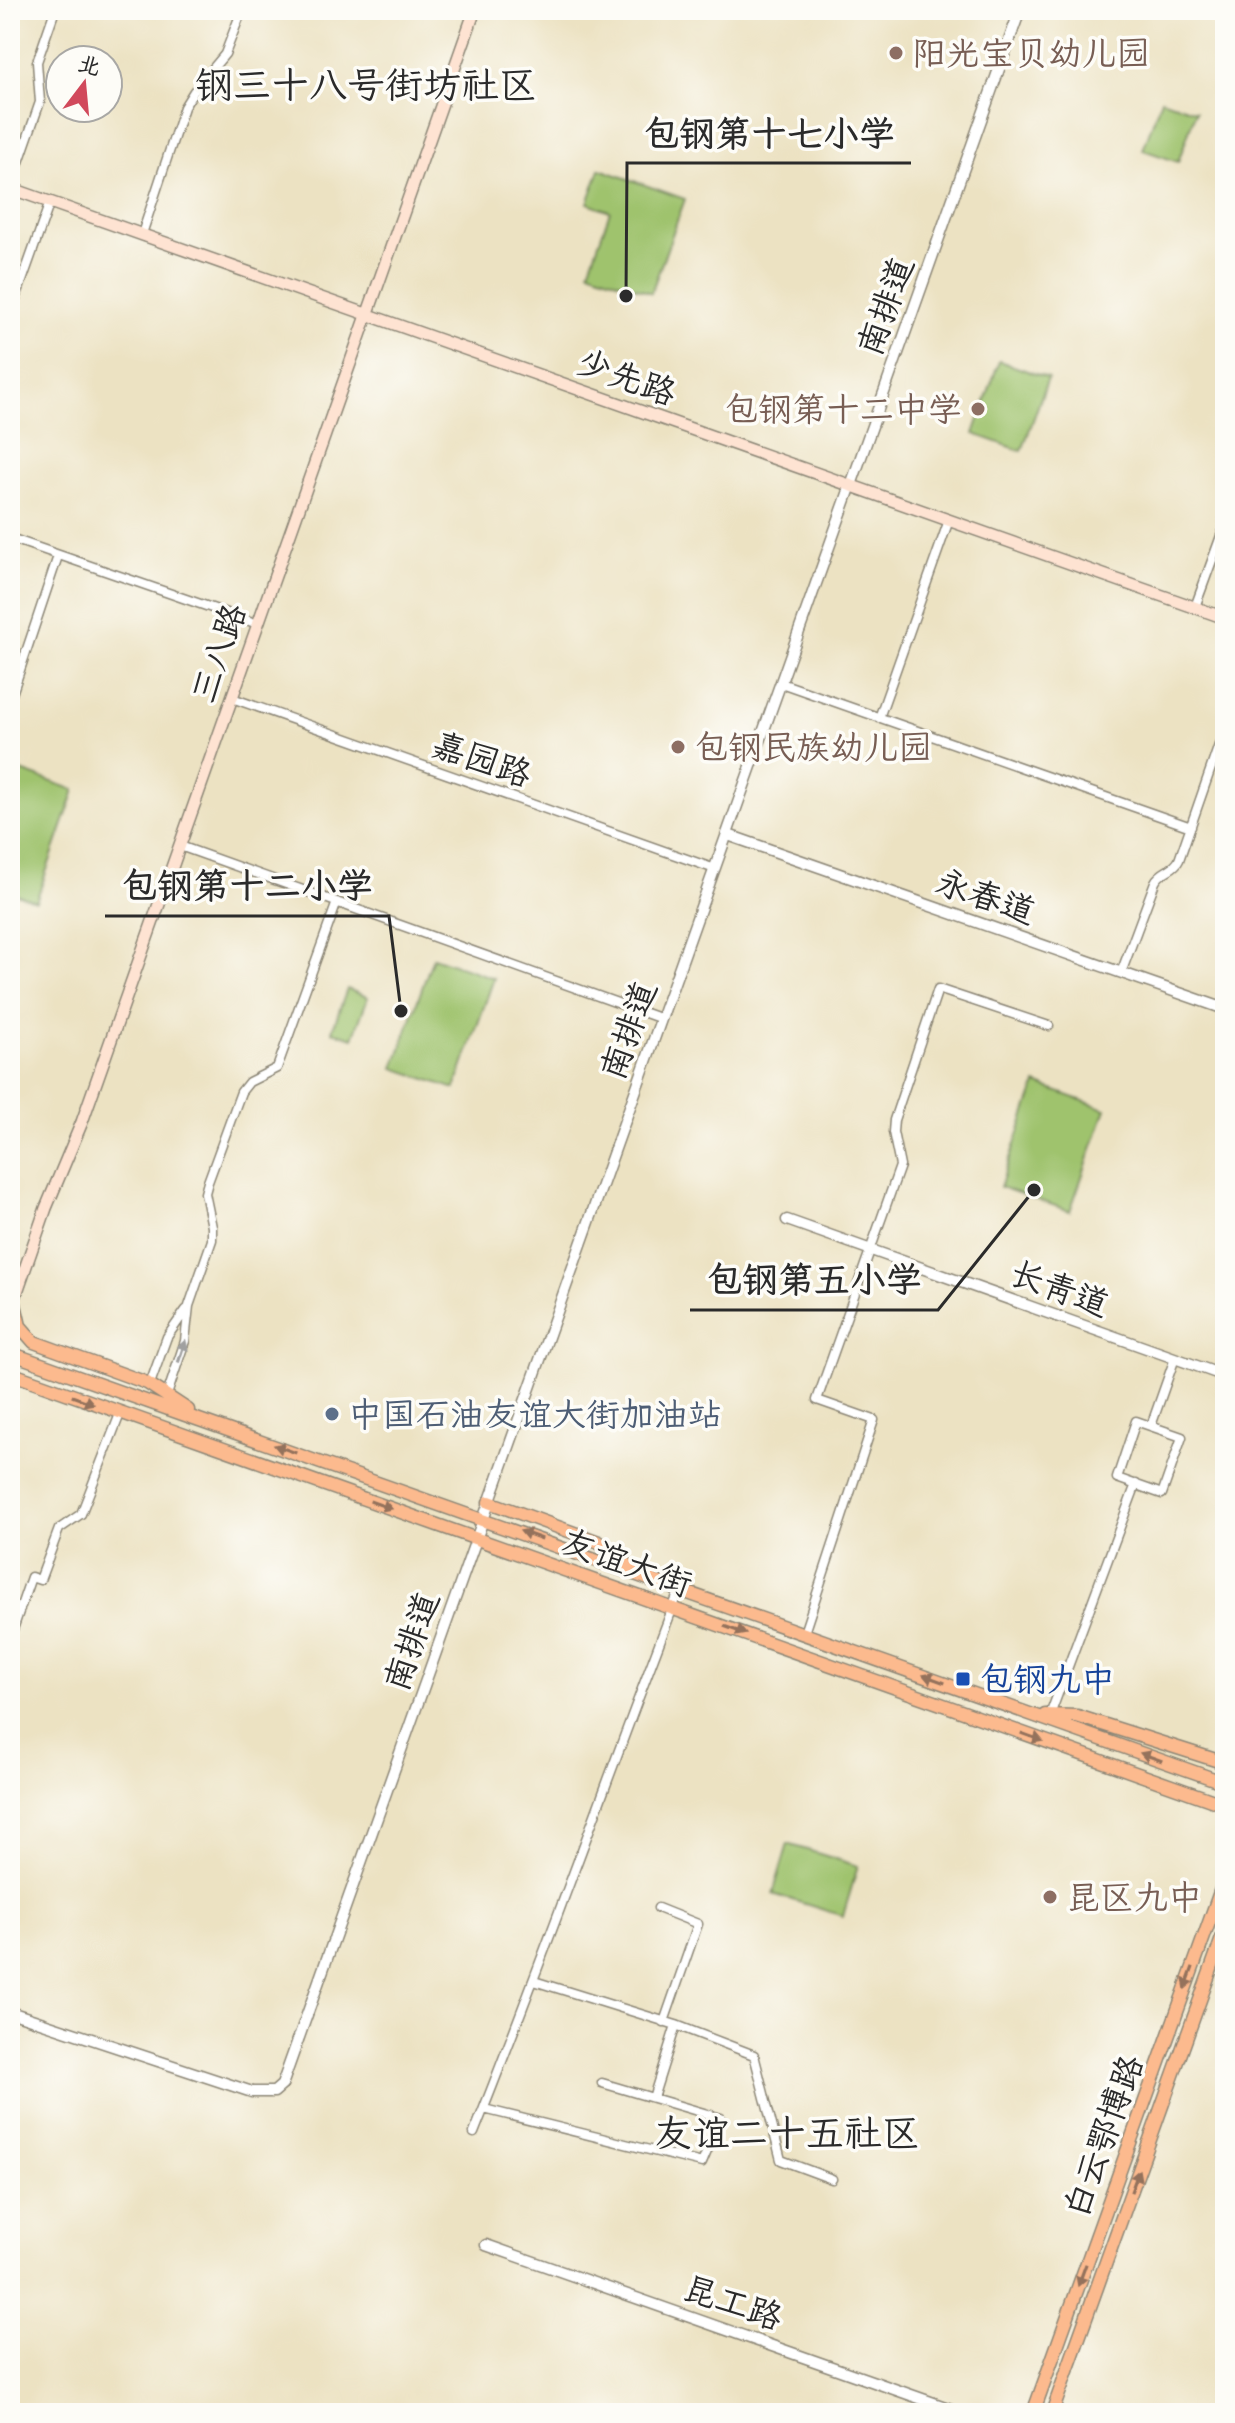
<svg xmlns="http://www.w3.org/2000/svg" width="1235" height="2423" viewBox="0 0 1235 2423" font-family="Caveat,'LXGW WenKai TC',sans-serif">
  <rect width="100%" height="100%" fill="#fdfcf7"/>
  <filter id="ink" filterUnits="userSpaceOnUse"><feTurbulence type="fractalNoise" baseFrequency=".0125" numOctaves="2"/><feDisplacementMap in="SourceGraphic" scale="16" xChannelSelector="R" yChannelSelector="G"/><feConvolveMatrix kernelMatrix="1 2 1 2 8 2 1 2 1" color-interpolation-filters="sRGB"/></filter>
  <filter id="wash" filterUnits="userSpaceOnUse"><feTurbulence type="fractalNoise" baseFrequency=".006" numOctaves="4" result="noise"/><feDisplacementMap in="SourceGraphic" scale="32" xChannelSelector="R" yChannelSelector="G"/><feGaussianBlur stdDeviation="1.8" result="paint"/><feColorMatrix in="noise" values="0 0 0 0 0 0 0 0 0 0 0 0 0 0 0 0 0 1.4 0 .05"/><feComposite in="paint" operator="in"/></filter>
  <g filter="url(#wash)">
    <rect width="100%" height="100%" fill="#ece2c2"/>
    <path fill="#9fc36d" stroke="#65774c" stroke-width="2" d="M1161,99L1196,111L1178,162L1143,150Z
      M600,169L685,199L651,293L589,271L610,211L588,203Z
      M999,361L1048,378L1022,451L974,434Z
      M13,768L75,790L36,901L10,892V776Z
      M433,957L494,978L455,1089L394,1068Z
      M347,989L368,997L353,1038L332,1031Z
      M1036,1084L1106,1109L1070,1211L1000,1187Z
      M788,1844L858,1866L843,1916L773,1894Z"/>
  </g>
  <g filter="url(#ink)">
    <g fill="none" stroke-linecap="round" stroke-linejoin="round">
      <defs>
        <path id="minor" d="M10,188L40,102L37,62L55,10
          M142,234L184,107L194,91L225,54L242,10
          M10,315L50,202
          M10,538L258,624
          M1195,607L1225,525
          M781,683L1191,827
          M232,698L715,869
          M10,700L58,556
          M879,718L949,520
          M180,846L662,1019
          M1121,973L1155,882C1161,870 1174,871 1179,860L1220,742L1225,744
          M150,1384L167,1337L186,1310
          M167,1395L185,1341L189,1306L212,1240V1227L205,1193L208,1182L241,1092L249,1082L277,1068L337,902
          M1136,1421L1182,1437L1162,1494L1117,1478Z
          M1151,1426L1175,1358
          M804,1633L874,1420L817,1400L900,1166L893,1132L894,1120L938,989L1049,1026
          M10,1638L31,1577L40,1580L59,1529L81,1514L120,1414
          M1050,1715L1136,1484
          M658,1908L698,1924L664,2022
          M534,1981L676,2025L754,2055L781,2160L832,2179
          M653,2098L676,2025
          M484,2109L702,2163L721,2118L602,2083
          M474,2133C546,1953 610,1770 680,1589"/>
        <path id="tertiary" d="M728,835L1225,1009
          M787,1220L1225,1376
          M10,2012L252,2092H274L282,2085L1020,10
          M486,2245L962,2413"/>
        <path id="secondary" d="M10,188L1225,618
          M10,1312L46,1208L82,1122L475,10"/>
        <path id="primary" d="M14,1300L20,1326L34,1342L147,1383L188,1410
          M10,1353L1225,1783
          M10,1373L1225,1805
          M489,1502L599,1542L633,1569
          M1045,1715L1077,1716L1225,1763
          M1033,2413L1225,1878
          M1052,2413L1225,1930"/>
      </defs>
      <use href="#minor" stroke="#8c8676" stroke-width="11"/>
      <use href="#tertiary" stroke="#8c8676" stroke-width="13"/>
      <use href="#secondary" stroke="#8c8676" stroke-width="14"/>
      <use href="#primary" stroke="#8c8676" stroke-width="15"/>
      <use href="#minor" stroke="#fff" stroke-width="8"/>
      <use href="#tertiary" stroke="#fff" stroke-width="10"/>
      <use href="#secondary" stroke="#fee3d2" stroke-width="11"/>
      <use href="#primary" stroke="#fcba8e" stroke-width="12"/>
    </g>
    <defs><path id="oneway-solid" d="M-6-.8H1V-3.2L6.5 0L1 3.2V.8H-6Z" transform="scale(2)"/></defs>
    <use fill="#a0a0a0" href="#oneway-solid" transform="translate(182 1351) rotate(-72)"/>
    <g fill="#94725c">
      <use href="#oneway-solid" transform="translate(83 1400) rotate(20)"/>
      <use href="#oneway-solid" transform="translate(285 1449) rotate(-161)"/>
      <use href="#oneway-solid" transform="translate(381 1505) rotate(19)"/>
      <use href="#oneway-solid" transform="translate(531 1535) rotate(-160)"/>
      <use href="#oneway-solid" transform="translate(735 1630) rotate(20)"/>
      <use href="#oneway-solid" transform="translate(934 1679) rotate(-160)"/>
      <use href="#oneway-solid" transform="translate(1032 1737) rotate(20)"/>
      <use href="#oneway-solid" transform="translate(1151 1757) rotate(-160)"/>
      <use href="#oneway-solid" transform="translate(1189 1978) rotate(110)"/>
      <use href="#oneway-solid" transform="translate(1135 2181) rotate(-70)"/>
      <use href="#oneway-solid" transform="translate(1082 2275) rotate(110)"/>
    </g>
  </g>
  <g fill="#8d6e63" stroke="#fdfcf7" stroke-width="3">
    <circle cx="896" cy="53" r="8"/>
    <circle cx="978" cy="409" r="8"/>
    <circle cx="678" cy="747" r="8"/>
    <circle cx="1050" cy="1897" r="8"/>
  </g>
  <circle fill="#5c6f8a" stroke="#fdfcf7" stroke-width="3" cx="332" cy="1414" r="8"/>
  <rect fill="#1a4fb4" stroke="#fdfcf7" stroke-width="3" x="955" y="1671" width="16" height="16" rx="4"/>
  <g text-anchor="middle" stroke-width="7" stroke-linejoin="round" paint-order="stroke">
    <g font-size="34" fill="#785e54" stroke="#fdfcf7" text-anchor="start">
      <text x="912" y="65">阳光宝贝幼儿园</text>
      <text x="962" y="421" text-anchor="end">包钢第十二中学</text>
      <text x="694" y="759">包钢民族幼儿园</text>
      <text x="1066" y="1909">昆区九中</text>
    </g>
    <g font-size="34" fill="#2b2b2b" stroke="#fdfcf7">
      <text transform="translate(885 306) rotate(-70)" y="12">南排道</text>
      <text transform="translate(627 377) rotate(20)" y="12">少先路</text>
      <text transform="translate(218 653) rotate(-71)" y="12">三八路</text>
      <text transform="translate(482 759) rotate(19)" y="12">嘉园路</text>
      <text transform="translate(986 896) rotate(19)" y="12">永春道</text>
      <text transform="translate(628 1030) rotate(-70)" y="12">南排道</text>
      <text transform="translate(1060 1288) rotate(20)" y="12">长青道</text>
      <text transform="translate(627 1562) rotate(20)" y="12">友谊大街</text>
      <text transform="translate(411 1641) rotate(-71)" y="12">南排道</text>
      <text transform="translate(1103 2136) rotate(-70)" y="12">白云鄂博路</text>
      <text transform="translate(733 2302) rotate(19)" y="12">昆工路</text>
    </g>
    <g font-size="34" fill="#4e5e75" stroke="#fdfcf7" text-anchor="start">
      <text x="348" y="1426">中国石油友谊大街加油站</text>
    </g>
    <g font-size="34" fill="#164399" stroke="#fdfcf7" text-anchor="start">
      <text x="979" y="1691">包钢九中</text>
    </g>
    <g font-size="38" fill="#2b2b2b" stroke="#fdfcf7">
      <text x="366" y="98">钢三十八号街坊社区</text>
      <text x="787" y="2146">友谊二十五社区</text>
    </g>
  </g>
  <path fill="none" stroke="#2b2b2b" stroke-width="3" d="M626 296L627 163H911M401 1011L389 916H105M1034 1190L938 1310H690"/>
  <g fill="#2b2b2b" stroke="#fdfcf7" stroke-width="3">
    <circle cx="626" cy="296" r="8"/>
    <circle cx="401" cy="1011" r="8"/>
    <circle cx="1034" cy="1190" r="8"/>
  </g>
  <g font-size="36" text-anchor="middle" font-weight="bold" fill="#2b2b2b" stroke="#fdfcf7" stroke-width="7" stroke-linejoin="round" paint-order="stroke">
    <text x="769" y="146">包钢第十七小学</text>
    <text x="247" y="898">包钢第十二小学</text>
    <text x="814" y="1292">包钢第五小学</text>
  </g>
  <rect width="1235" height="2423" fill="none" stroke="#fdfcf7" stroke-width="40"/>
  <g transform="translate(84 84) rotate(16)"><circle r="38" fill="#fdfcf7" stroke="#a9a8a5" stroke-width="2"/>
  <path d="M0-6L14 30L0 20L-14 30Z" fill="#d1495b"/>
  <text y="-12" font-size="22" font-weight="bold" text-anchor="middle" fill="#2b2b2b">北</text>
  </g>
</svg>
